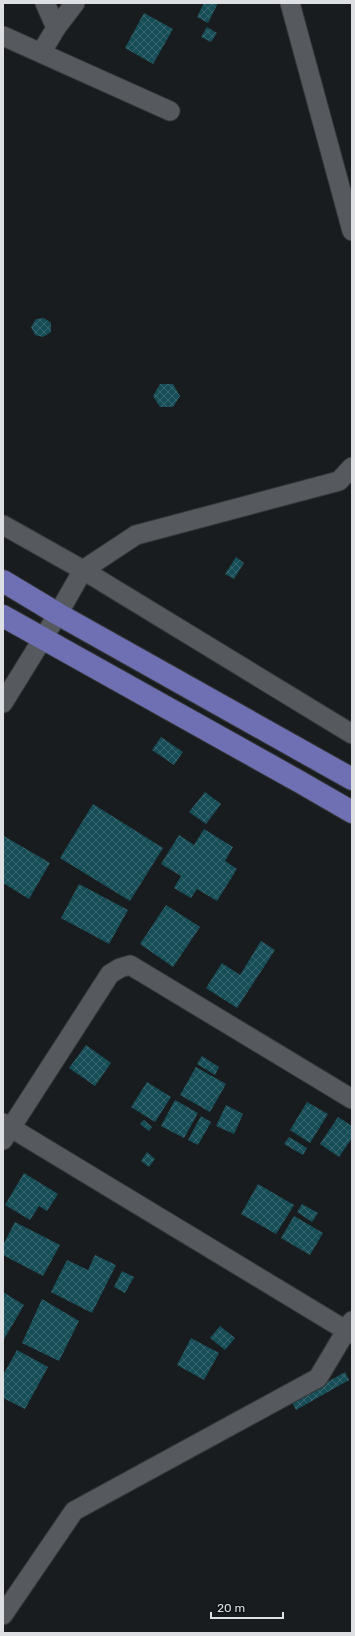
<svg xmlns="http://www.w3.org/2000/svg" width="355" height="1636" viewBox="0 0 355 1636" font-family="Rubik,sans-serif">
  <defs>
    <pattern id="building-cross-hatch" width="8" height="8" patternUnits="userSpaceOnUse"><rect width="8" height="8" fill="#174d56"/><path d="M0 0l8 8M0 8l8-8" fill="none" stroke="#38666e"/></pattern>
  </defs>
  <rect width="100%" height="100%" fill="#191c1f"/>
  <path fill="url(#building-cross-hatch)" d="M204,3H218L208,23L197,17Z
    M144,13L173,29L153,64L125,48Z
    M207,27L217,33L211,42L201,37Z
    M44,318L51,323V332L43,337L35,335L31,327L36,319Z
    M160,384H173L180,396L173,407H160L153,396Z
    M236,557L244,563L234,579L225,574Z
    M161,737L183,752L174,765L152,750Z
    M205,792L221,804L206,824L189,812Z
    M93,804L163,848L130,901L60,858Z
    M204,829L233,847L225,861L237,869L217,901L197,889L191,898L174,888L181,876L161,864L179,835L194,845Z
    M4,836L50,863L29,899L3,883Z
    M79,884L128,910L109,944L61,918Z
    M166,905L200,927L173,967L140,944Z
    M261,941L275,950L237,1008L206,988L222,963L240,975Z
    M86,1045L111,1063L95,1086L69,1068Z
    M202,1056L219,1067L215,1075L197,1064Z
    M196,1067L226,1084L210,1112L180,1095Z
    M147,1082L171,1097L155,1122L131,1107Z
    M175,1100L198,1113L184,1138L161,1126Z
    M307,1102L328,1114L310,1143L290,1130Z
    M226,1105L243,1114L234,1134L216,1126Z
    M201,1116L211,1122L198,1145L188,1140Z
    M338,1117L352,1126V1138L339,1157L320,1144Z
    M144,1120L152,1127L149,1131L140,1124Z
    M289,1137L307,1148L303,1155L284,1144Z
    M147,1152L155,1159L149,1167L141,1161Z
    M24,1173L58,1194L47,1211L39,1206L30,1220L5,1205Z
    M258,1184L294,1205L276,1234L241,1214Z
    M302,1204L318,1213L312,1222L297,1212Z
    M294,1216L323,1233L310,1255L281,1238Z
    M15,1222L60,1245L43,1276L3,1255V1245Z
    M95,1255L116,1265L92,1313L51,1292L67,1260L88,1270Z
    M122,1271L134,1277L125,1293L114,1287Z
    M3,1292L24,1305L3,1341Z
    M42,1299L79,1321L59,1361L22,1343Z
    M220,1326L235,1338L225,1350L210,1338Z
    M191,1338L219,1353L204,1380L177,1365Z
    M17,1350L48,1367L25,1409L3,1398V1375Z
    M345,1372L349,1380L296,1410L292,1402Z"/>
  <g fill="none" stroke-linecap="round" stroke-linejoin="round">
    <defs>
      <path id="street" d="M45,3L56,28
        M290,3L352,231
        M3,36L170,111
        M41,53L56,28L75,3
        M3,525L83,570L352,734
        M3,703L58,614L83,570L136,535L339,481L352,467
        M3,1123L352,1334
        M3,1140L110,974L120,968L130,965L352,1099
        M3,1615L74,1511L318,1378L352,1321"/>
      <path id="primary" d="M3,581L58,614L352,779
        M3,616L300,782L352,812"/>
    </defs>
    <use href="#street" stroke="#353739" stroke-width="21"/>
    <use href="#primary" stroke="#353739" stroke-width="24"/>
    <use href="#street" stroke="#56595d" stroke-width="19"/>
    <use href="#primary" stroke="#6e70b3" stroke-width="22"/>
  </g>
  <rect width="355" height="1636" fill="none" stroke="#dddfe2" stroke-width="8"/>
  <path d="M211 1612v6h72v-6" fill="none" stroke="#dddfe2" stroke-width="2"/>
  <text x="217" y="1612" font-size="12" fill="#dddfe2" stroke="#101316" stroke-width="3" paint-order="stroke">20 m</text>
</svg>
